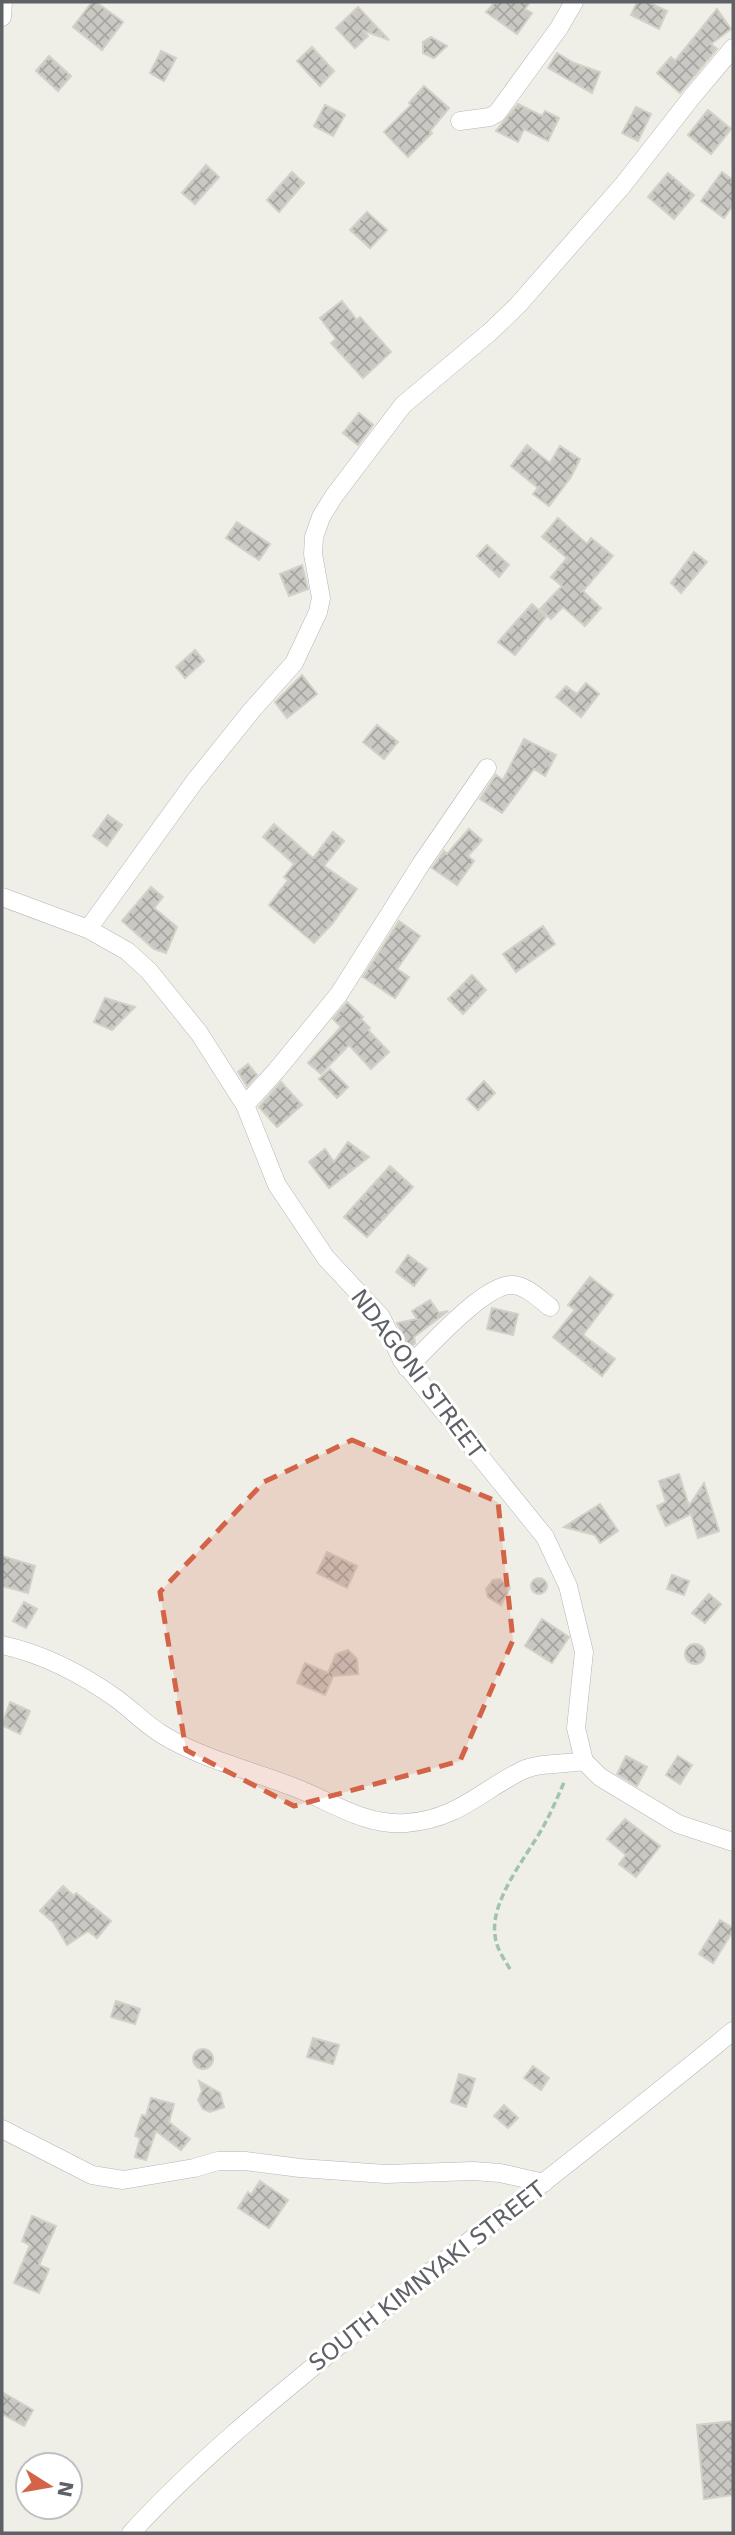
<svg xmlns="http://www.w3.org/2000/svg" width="735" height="2535" viewBox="0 0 735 2535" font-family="'DejaVu Sans',sans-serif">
  <defs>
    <pattern id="building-cross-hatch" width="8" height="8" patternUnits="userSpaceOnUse" patternTransform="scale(1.75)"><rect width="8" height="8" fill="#cac8c3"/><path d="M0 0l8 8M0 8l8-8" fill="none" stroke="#a7a6a2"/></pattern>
  </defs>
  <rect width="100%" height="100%" fill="#efeee7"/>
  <path fill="url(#building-cross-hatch)" stroke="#d3d0c6" stroke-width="2" d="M92,2H96L123,22L102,50L73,27Z
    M495,2H530L525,9L532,13L517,34L486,12Z
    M637,2H648L667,11L659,29L631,15Z
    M358,7L389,40L362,30L368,36L355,48L336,28Z
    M717,9L731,29L711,44L717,49L680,93L657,73L671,57L675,61Z
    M431,37L447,46L434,58L423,53V42Z
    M312,47L334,71L320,86L297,61Z
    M161,51L176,58L164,81L150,73Z
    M557,53L574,63L600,72L592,93L548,68Z
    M49,56L71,76L58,91L36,71Z
    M424,86L449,108L430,131L432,133L408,157L384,132L411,105L409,103Z
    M518,104L542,116L545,111L559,118L548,141L524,129L518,142L496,131Z
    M325,105L345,115L333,136L314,126Z
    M636,107L651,114L638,141L622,133Z
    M708,110L731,129L711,154L688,135Z
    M206,165L219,177L195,204L182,193Z
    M292,172L304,183L279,212L267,200Z
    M722,172L733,180V205L724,218L701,201Z
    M668,173L694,195L674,219L648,197Z
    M367,212L387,230L370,248L350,230Z
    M342,301L357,320L360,317L391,352L363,378L331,343L336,339L320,318Z
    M359,413L373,425L358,445L343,433Z
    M527,445L550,463L560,446L580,459L571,477L549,506L533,494L538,488L511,466Z
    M558,518L587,544L591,538L613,556L583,591L601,608L585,626L563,607L551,619L540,609L562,586L551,577L567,558L542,537Z
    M237,522L270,544L259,560L226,538Z
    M487,545L509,565L499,577L477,556Z
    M694,552L707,562L681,593L671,583Z
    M302,565L308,589L289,596L280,574Z
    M532,604L546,617L515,655L498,642Z
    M195,650L204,661L185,678L176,667Z
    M302,675L317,694L287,718L275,702Z
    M586,683L599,694L581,717L556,697L566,686L577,694Z
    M377,725L398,742L384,759L363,742Z
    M524,739L556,755L545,776L534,769L502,813L480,799L496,775L503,780Z
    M108,815L122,825L107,846L93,836Z
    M274,824L313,858L333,832L344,841L324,866L357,889L332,924L314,943L269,905L288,880L284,877L294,864L263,837Z
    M469,829L482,840L468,856L474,861L457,885L432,868L444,851L447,854Z
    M151,887L163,897L154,908L177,927L166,953L154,949L122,921Z
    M399,921L420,936L397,969L409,977L395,998L363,977Z
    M543,926L555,944L516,972L503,954Z
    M472,975L486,990L463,1014L448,999Z
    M105,998L135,1007L112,1030L94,1022Z
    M347,1002L363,1017L361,1019L370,1028L368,1030L389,1052L371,1069L349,1045L321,1074L308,1063L341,1027L333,1019Z
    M248,1064L257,1075L247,1086L238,1072Z
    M330,1069L348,1087L337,1098L319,1079Z
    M484,1081L495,1093L478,1110L467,1099Z
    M281,1082L302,1105L277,1127L259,1107Z
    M348,1142L369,1157L329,1188L309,1162L325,1149L334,1162Z
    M390,1166L413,1187L367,1237L344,1217Z
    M408,1255L427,1269L414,1286L396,1272Z
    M590,1277L613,1295L583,1335L615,1359L602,1376L553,1337L575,1310L568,1305Z
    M430,1300L439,1313L448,1311L414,1337L415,1343L410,1349L397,1323L417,1319L412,1311Z
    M492,1308L518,1314L513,1335L487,1329Z
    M679,1474L689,1506L704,1483L719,1531L698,1538L691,1514L666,1526L657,1506L666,1502L659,1481Z
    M600,1504L618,1531L600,1543L595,1535L564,1527Z
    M327,1552L357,1566L347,1588L317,1573Z
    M2,1556L35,1566L28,1593L2,1586Z
    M672,1575L689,1581L684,1595L667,1589Z
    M531 1586a8 8 0 1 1 16 0a8 8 0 1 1-16 0Z
    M500,1579L510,1588L501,1605L488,1597L486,1589L493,1580Z
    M709,1594L721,1604L705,1623L692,1613Z
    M24,1602L37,1609L26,1628L13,1621Z
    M542,1619L569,1637L552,1663L525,1646Z
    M685 1654a10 10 0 1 1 20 0a10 10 0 1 1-20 0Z
    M348,1650L357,1659L358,1674L333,1676L325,1695L297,1683L305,1663L328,1673L336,1654Z
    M10,1702L30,1711L20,1734L2,1725Z
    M626,1756L647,1767L637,1786L617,1774Z
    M678,1756L692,1765L680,1784L666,1775Z
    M625,1819L660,1846L636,1877L619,1864L626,1855L607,1839Z
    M63,1886L74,1896L76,1893L111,1921L97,1938L88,1931L67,1945L54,1923L40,1911Z
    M720,1920L733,1928V1931L713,1963L699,1954Z
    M116,2001L140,2009L135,2024L111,2017Z
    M313,2038L339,2045L333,2064L307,2057Z
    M193 2059a10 10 0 1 1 20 0a10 10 0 1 1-20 0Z
    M533,2066L549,2078L541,2090L524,2078Z
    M459,2074L475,2079L466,2107L451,2102Z
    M199,2081L220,2093L224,2107L210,2112L203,2109L198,2100L202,2091Z
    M151,2098L174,2104L169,2122L190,2139L181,2150L156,2131L146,2160L135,2157L140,2138L135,2136L142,2115L146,2116Z
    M504,2105L518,2118L508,2128L494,2116Z
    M260,2181L288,2200L269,2228L238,2208L248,2192L251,2195Z
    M32,2216L56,2226L39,2265L49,2269L39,2293L14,2283L30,2245L22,2241Z
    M2,2392L33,2410L24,2426L2,2414Z
    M733,2421V2495L704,2499L697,2425Z"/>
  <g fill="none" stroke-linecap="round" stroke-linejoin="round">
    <defs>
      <path id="minor" d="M2,17L3,2
        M460,121L490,117L497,113L559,28L574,2
        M2,897L88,929L127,951L149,971L199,1033L245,1105L277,1185L326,1258L381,1317L402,1360L545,1537L568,1586L584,1652L576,1728L584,1761L600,1777L678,1824L733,1842
        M88,929L195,781L252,710L294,663L318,612L321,598L313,554L314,537L321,517L334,496L403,405L490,332L518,305L623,185L691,98L733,48
        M245,1105L276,1071L339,994L421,864L487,768
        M407,1368C428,1348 485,1283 513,1285C527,1286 539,1299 550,1307
        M2,1645C43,1654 82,1674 117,1699C132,1710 146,1725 163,1735C206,1761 255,1771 301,1790C335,1804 367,1826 406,1823C458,1819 479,1792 521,1771C540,1762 563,1765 584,1761
        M2,2129L92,2175L123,2180L194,2168L218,2161H245L300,2168L386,2174L473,2171L500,2173L544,2183
        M131,2533C198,2460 275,2398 352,2335C478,2232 608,2134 733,2031"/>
    </defs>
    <use href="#minor" stroke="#b4b6ba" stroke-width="19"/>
    <path stroke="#a1c3af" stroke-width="3.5" stroke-dasharray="7 3.5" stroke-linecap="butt" d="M510,1969C504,1959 496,1948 495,1935C490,1901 526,1857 542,1829C551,1813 558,1796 565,1780"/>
    <use href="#minor" stroke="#fff" stroke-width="18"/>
  </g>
  <path fill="#d46447" fill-opacity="0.2" stroke="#d46447" stroke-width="5" stroke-dasharray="14 9" stroke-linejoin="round" d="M352,1440L498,1502L513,1640L460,1761L294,1806L186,1750L160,1592L264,1482Z"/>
  <g text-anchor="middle" stroke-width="6" stroke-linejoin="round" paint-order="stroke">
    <g font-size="23" fill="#5e6165" stroke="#fff">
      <text transform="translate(418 1374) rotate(53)" y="8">NDAGONI STREET</text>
      <text transform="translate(427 2276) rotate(-38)" y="8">SOUTH KIMNYAKI STREET</text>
    </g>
  </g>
  <rect width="735" height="2535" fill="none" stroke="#5e6165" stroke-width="7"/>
  <g transform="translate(49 2486) rotate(101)"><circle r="33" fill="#ffffff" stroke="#bfc0c1" stroke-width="2"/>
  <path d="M0-5L12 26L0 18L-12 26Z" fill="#d46447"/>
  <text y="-10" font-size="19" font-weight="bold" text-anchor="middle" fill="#5e6165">N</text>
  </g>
</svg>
